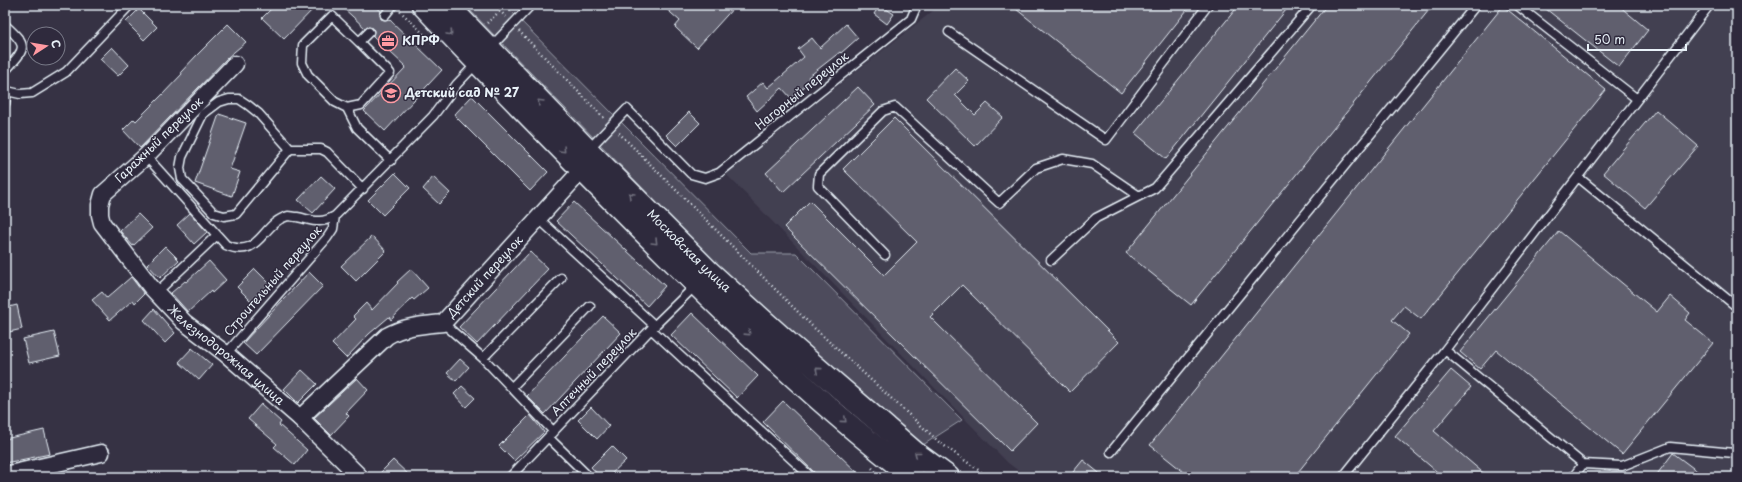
<svg xmlns="http://www.w3.org/2000/svg" width="1742" height="482" viewBox="0 0 1742 482" font-family="'Playpen Sans',sans-serif">
  <rect width="100%" height="100%" fill="#363244"/>
  <filter id="ink" filterUnits="userSpaceOnUse"><feTurbulence type="fractalNoise" baseFrequency=".025" numOctaves="2"/><feDisplacementMap in="SourceGraphic" scale="8" xChannelSelector="R" yChannelSelector="G"/><feConvolveMatrix kernelMatrix="1 2 1 2 8 2 1 2 1" color-interpolation-filters="sRGB"/></filter>
  <g filter="url(#ink)">
    <path fill="#433f51" d="M936,5H1737V477H1027L1008,463L726,174L934,10Z"/>
    <path fill="#4d4b5c" stroke="#9a9eaa" d="M465,5H505L751,253H796L962,420L923,445L723,271Z"/>
    <path fill="#605e6e" stroke="#e8f1f8" d="M275,5H317L284,39L262,18Z
      M340,5H374L381,11L380,15L381,19L385,20L389,19L442,70L385,131L364,111L406,67L373,36L374,31L373,28L368,27L365,28Z
      M662,5H736L697,48L675,27L680,21Z
      M880,5L894,14L887,24L874,14Z
      M1011,5H1191L1121,93Z
      M1239,5H1290L1166,159L1135,133Z
      M1327,5H1433L1191,305L1126,253Z
      M1541,5H1618L1648,30L1619,67Z
      M1503,6L1606,90L1421,319L1404,306L1392,320L1409,334L1294,477H1190L1150,445Z
      M139,9L157,27L144,40L126,22Z
      M228,24L246,42L228,57L140,148L123,130L134,119L136,121L162,95L182,74L181,72L196,56Z
      M846,24L858,38L841,53L840,52L808,77L811,81L791,98L782,88L757,111L746,97L763,82L768,88L804,57L798,49L812,38L820,48Z
      M112,47L129,65L118,76L100,59Z
      M955,68L969,81L955,95L975,115L987,103L1003,117L975,146L926,98Z
      M858,87L875,105L783,192L766,173Z
      M472,96L548,172L530,191L454,115Z
      M1656,110L1698,146L1645,208L1603,173Z
      M689,112L700,123L677,146L666,135Z
      M219,114L246,123L230,169L240,172L232,196L195,183Z
      M894,118L1119,342L1070,392L962,285L930,317L1037,423L1010,451L784,227L810,201L884,275L917,242L843,169Z
      M395,173L410,188L383,215L368,200Z
      M321,176L335,189L313,213L298,200Z
      M433,177L450,193L439,204L423,189Z
      M574,202L665,286L647,306L556,221Z
      M190,213L207,232L194,244L177,225Z
      M138,214L152,228L133,246L120,231Z
      M1559,231L1657,312L1670,296L1690,313L1685,320L1713,343L1622,454L1496,350L1480,369L1460,352Z
      M372,236L386,251L356,281L341,266Z
      M165,246L179,260L160,278L147,264Z
      M530,252L548,269L477,344L459,327Z
      M209,261L226,280L212,293L211,291L188,312L171,293L185,281L186,282Z
      M255,269L269,283L251,301L237,287Z
      M411,269L428,288L414,300L412,298L391,320L389,317L369,334L346,358L332,344L356,319L353,316L366,303L372,310L398,283L397,282Z
      M309,272L323,286L256,355L243,343Z
      M131,277L144,294L135,303L133,300L110,320L92,300L102,292L107,298Z
      M17,305L22,329L5,333V308Z
      M154,309L175,333L165,343L144,320Z
      M692,313L758,376L737,398L671,335Z
      M603,316L621,333L545,414L527,396Z
      M54,332L60,356L29,363L23,339Z
      M192,348L212,365L199,380L179,362Z
      M460,359L469,367L456,381L447,373Z
      M302,370L317,384L298,403L284,389Z
      M1451,370L1471,387L1434,431L1488,477H1443L1395,436Z
      M357,378L368,390L346,413L349,416L331,435L314,418Z
      M462,386L475,398L466,407L454,394Z
      M783,401L862,477H819L763,422Z
      M261,404L281,422L279,425L307,450L295,465L274,447L277,444L248,419Z
      M591,407L609,426L597,439L578,420Z
      M530,415L544,432L514,461L499,446Z
      M44,430L50,454L5,463V439Z
      M612,446L626,460L608,477H600L591,467Z
      M1673,453L1705,477H1655Z
      M393,460L411,477H376Z
      M1083,460L1104,477H1069Z"/>
    <g fill="none" stroke-linecap="round" stroke-linejoin="round">
      <defs>
        <path id="service" d="M1517,5L1637,99
          M385,15L393,5
          M5,25C29,47 26,48 5,71
          M949,32L1106,140L1208,5
          M359,42L390,73L361,105L347,108L335,102L308,75L302,63L303,45L332,16L359,42L369,32
          M490,48L531,5
          M5,88L7,91L5,104
          M7,91L20,94L32,93L66,72L130,5
          M347,108L357,128L391,161
          M290,149L258,113L248,105L239,99H229L219,102L203,114L182,157L180,168L182,179L214,213L224,216L236,214L290,149H321L327,152L363,189
          M588,150L627,109L691,174L705,178L719,173L911,19L917,5
          M146,156L226,245C260,260 261,223 288,216C290,216 294,217 297,217C313,220 319,225 335,216
          M1578,177L1737,307
          M538,218L655,326
          M885,255L818,186L819,174L883,111L895,107L999,203L1036,168L1063,159L1092,164L1139,196
          M1051,260L1096,218L1155,188L1312,5
          M156,293L217,235
          M443,323L483,358L554,432
          M651,329L811,477
          M226,354L327,238L333,229L335,216L433,116L457,84L477,63
          M483,358L561,278
          M512,387L590,306
          M549,438L589,477
          M1111,452L1476,5
          M1583,464L1622,466L1670,447L1734,453L1737,449
          M510,477L651,329L696,285
          M1343,477L1445,350
          M1573,477L1583,464L1445,350L1708,7L1706,5"/>
        <g id="minor">
          <path id="s1" d="M235,64L146,156L103,194L100,205V215L102,223L151,287L184,322L226,354L300,418L360,477"/>
          <path id="s2" d="M300,418L387,336C404,326 423,325 443,323L582,170"/>
          <path d="M5,475L101,453"/>
        </g>
        <g id="primary">
          <path d="M423,5C502,89 583,171 664,252C743,331 825,409 913,477"/>
          <path id="s3" d="M447,5L587,150L709,272L790,345L914,452L948,477"/>
        </g>
      </defs>
      <use href="#service" stroke="#e8f1f8" stroke-width="11"/>
      <use href="#minor" stroke="#e8f1f8" stroke-width="19"/>
      <use href="#primary" stroke="#e8f1f8" stroke-width="25"/>
      <path stroke="#e8f1f8" stroke-width="2.5" stroke-dasharray="1 3" stroke-linecap="butt" d="M494,5L506,17
        M400,11L436,46
        M487,23L500,11
        M519,31L605,119
        M619,133L812,326L939,442L988,477
        M872,468L881,477"/>
      <use href="#service" stroke="#2f2a3d" stroke-width="8"/>
      <use href="#minor" stroke="#2f2a3d" stroke-width="16"/>
      <use href="#primary" stroke="#2f2a3d" stroke-width="22"/>
    </g>
    <defs><path id="oneway-chevron" d="M-2-3.5L2.5 0L-2 3.5" fill="none" stroke-width="1.6" stroke-linecap="round" stroke-linejoin="round"/></defs>
    <g stroke="#70707e">
      <use href="#oneway-chevron" transform="translate(450 33) rotate(47)"/>
      <use href="#oneway-chevron" transform="translate(540 102) rotate(-134)"/>
      <use href="#oneway-chevron" transform="translate(563 150) rotate(46)"/>
      <use href="#oneway-chevron" transform="translate(631 195) rotate(-135)"/>
      <use href="#oneway-chevron" transform="translate(655 242) rotate(45)"/>
      <use href="#oneway-chevron" transform="translate(748 333) rotate(44)"/>
      <use href="#oneway-chevron" transform="translate(818 370) rotate(-139)"/>
      <use href="#oneway-chevron" transform="translate(844 420) rotate(41)"/>
      <use href="#oneway-chevron" transform="translate(917 454) rotate(-142)"/>
    </g>
  </g>
  <defs>
    <symbol id="office-ring" viewBox="-11 -11 22 22"><circle r="9.5" fill="#2f2a3d" stroke="#ff9aa2" stroke-width="1.5"/><path d="M-6-3h4V-5.5h4V-3h4V5H-6ZM-1-4.5V-3h2v-1.5ZM-6 0V1H6V0Z" fill="#ff9aa2"/></symbol>
    <symbol id="school-ring" viewBox="-11 -11 22 22"><circle r="9.5" fill="#2f2a3d" stroke="#ff9aa2" stroke-width="1.5"/><path d="M0-5L7-2L0 1L-7-2ZM-4 1L0 2.5L4 1V4Q0 6-4 4Z" fill="#ff9aa2"/></symbol>
  </defs>
  <g fill-rule="evenodd">
    <use href="#office-ring" x="377" y="30" width="22" height="22"/>
    <use href="#school-ring" x="380" y="82" width="22" height="22"/>
  </g>
  <g text-anchor="middle" stroke-width="3" stroke-linejoin="round" paint-order="stroke">
    <g font-size="12" font-weight="bold" fill="#e8f1f8" stroke="#2f2a3d" text-anchor="start">
      <text x="402" y="45">КПРФ</text>
      <text x="405" y="97">Детский сад № 27</text>
    </g>
    <g font-size="12" fill="#e8f1f8" stroke="#2f2a3d">
      <text transform="translate(802 91) rotate(-39)" y="4">Нагорный переулок</text>
      <text transform="translate(159 140) rotate(-44)" y="4">Гаражный переулок</text>
      <text dy="4" stroke="none"><textPath href="#s3" startOffset="345">Московская улица</textPath></text>
      <text dy="4" stroke="none"><textPath href="#s2" startOffset="240">Детский переулок</textPath></text>
      <text transform="translate(273 281) rotate(-49)" y="4">Строительный переулок</text>
      <text dy="4" stroke="none"><textPath href="#s1" startOffset="397">Железнодорожная улица</textPath></text>
      <text transform="translate(594 372) rotate(-46)" y="4">Аптечный переулок</text>
    </g>
  </g>
  <rect width="1742" height="482" fill="none" stroke="#2f2a3d" stroke-width="20"/>
  <rect x="10" y="10" width="1722" height="462" fill="none" stroke="#e8f1f8" stroke-width="1.5" filter="url(#ink)"/>
  <g transform="translate(46 46) rotate(78)"><circle r="19" fill="#2f2a3d" stroke="#797a88"/>
  <path d="M0-3L7 15L0 10L-7 15Z" fill="#ff9aa2"/>
  <text y="-6" font-size="11" font-weight="bold" text-anchor="middle" fill="#e8f1f8">С</text>
  </g>
  <path d="M1588 44v6h98v-6" fill="none" stroke="#e8f1f8" stroke-width="2"/>
  <text x="1594" y="44" font-size="12" fill="#e8f1f8" stroke="#2f2a3d" stroke-width="3" paint-order="stroke">50 m</text>
</svg>
